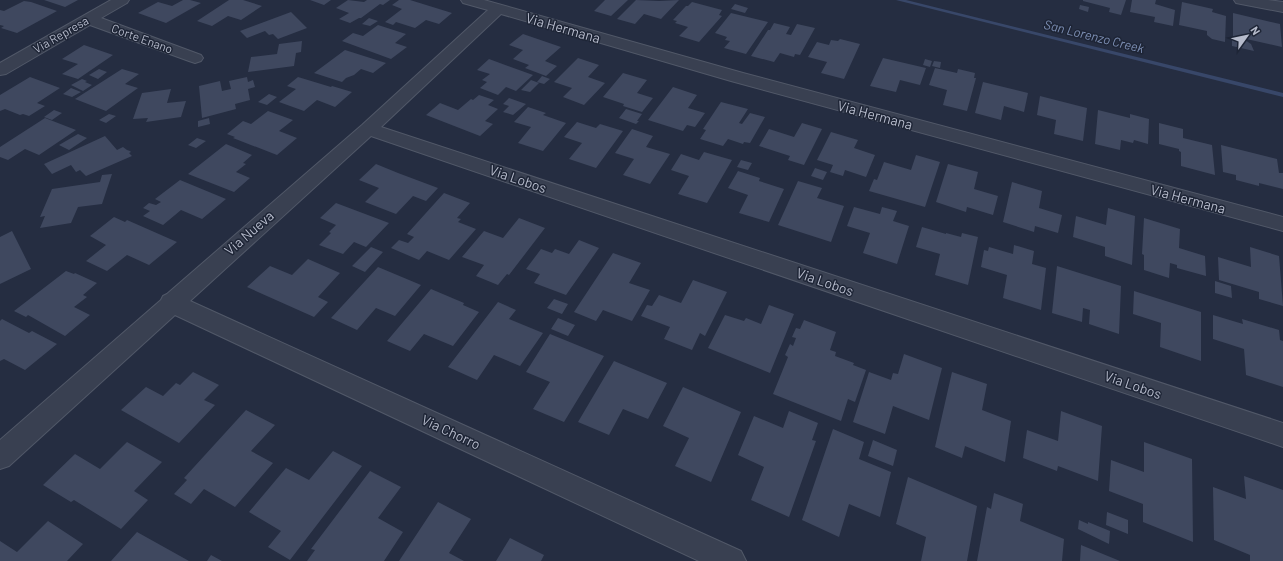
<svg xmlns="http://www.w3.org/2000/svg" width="1283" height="561" viewBox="0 0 1283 561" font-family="Barlow,sans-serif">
  <rect width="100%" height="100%" fill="#252d41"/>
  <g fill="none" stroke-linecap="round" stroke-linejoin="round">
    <path fill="#384769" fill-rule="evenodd" d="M896,0H906L1283,93V97Z"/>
  </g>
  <path fill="#3f485f" d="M44,0H78L65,7Z
    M183,0H190L201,3L166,23L138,13L158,2L172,6Z
    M229,0H243L262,6L241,20L228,16L212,26L197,21Z
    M310,0H331L324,5Z
    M348,0L364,2L367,0H390L383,5L380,4L361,18H359L350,23L339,19L349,13L336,8Z
    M399,0H410L452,13L439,24L426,20L415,28L396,22L393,25L385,22L402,9L392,5Z
    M605,0H628L611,16L594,11Z
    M636,0L659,1L679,0L661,19L644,14L635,24L617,19Z
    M1083,0H1126L1121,15L1109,12L1110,8L1083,1Z
    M1132,0H1156L1155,4L1175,10L1173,26L1154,22L1155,17L1130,12Z
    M24,1L31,2L57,11L17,33L1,28L4,26L0,25V10L4,11Z
    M692,2L722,10L719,15L722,16L699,42L679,36L688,27L675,23L677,21L673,20L686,6H688Z
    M1182,2L1213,9L1212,12L1226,16L1225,42L1212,39L1207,35V31L1179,25Z
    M735,4L748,8L745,13L731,9Z
    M1080,5L1089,7L1088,12L1079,9Z
    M291,12L307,28L278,39L273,34L269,35L265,31L247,38L240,31Z
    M731,13L768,22L746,54L724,48L730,41L725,40L727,37L715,33Z
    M1233,13L1280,24L1282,47L1233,36Z
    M369,18L378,21L370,26L362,24Z
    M774,23L790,27L786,34L791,35L797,24L815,28L800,55L795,54L794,57L780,53L774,62L751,56L768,30H770Z
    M378,25L406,34L395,43L407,47L391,59L342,41L353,33L363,36Z
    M523,34L561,47L545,61L557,66L546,76L525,68L529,65L513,59L523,50L509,45Z
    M1232,37L1245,40L1251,44L1254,51L1232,46Z
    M840,39L860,44L844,79L821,73L827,62L808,57L817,42L829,45L831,40L838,41Z
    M302,41L301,52L296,53L294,66L248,72L251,57L277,54L279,44Z
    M84,45L113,55L78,79L62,74L78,64L62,59Z
    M345,50L386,63L373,73L361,69L354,75L346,78L342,82L314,73Z
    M578,58L599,65L588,77L605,83L584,105L563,97L572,88L554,82Z
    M883,58L926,68L920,85L900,80L896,92L870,86Z
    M489,59L533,75L516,91L506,87L498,95L480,88L487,82L482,80L490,74L477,70Z
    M925,59L932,61L930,67L923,65Z
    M934,61L941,62L940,68L932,66Z
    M935,68L957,73L958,69L975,73L974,78H976L967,111L943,105L947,90L929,85Z
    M99,69L107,72L98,79L89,75Z
    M122,69L139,74L125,84L138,88L106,111L75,99Z
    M623,73L647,80L637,93L653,98L642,112L623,106L624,104L603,97Z
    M542,76L550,79L544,84L537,82Z
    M30,77L60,88L37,103L45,106L29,116L23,114L20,115L5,109L0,111V95Z
    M247,77L248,82L253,80L255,87L248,89L250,100L235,104L236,109L202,118L199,86L220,81L222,91L231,89L229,81Z
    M298,77L331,87L332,86L352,92L335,107L317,100L304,111L279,102L296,89L287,86Z
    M82,79L87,81L85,82L92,85L83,91L71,85Z
    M531,80L539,83L530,92L521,90Z
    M983,82L1028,93L1024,112L1004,106L1001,120L975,113Z
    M673,87L697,95L688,108L705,113L695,127L687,125L683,131L648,120Z
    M71,88L81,92L72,97L63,94Z
    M171,89L167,103L186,101L181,117L146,122L148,118L133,119L142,93Z
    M269,94L277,97L267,105L258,102Z
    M479,95L494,100L488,105L498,109L485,121L493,124L480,136L426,115L440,103L458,110L471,99L473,100Z
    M1040,96L1087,108L1083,141L1054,134L1056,120L1037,115Z
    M509,98L526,104L513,115L503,112L509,106L503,104Z
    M721,102L748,109L739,123L742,124L750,113L765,117L750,143L744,142L743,144L728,139L723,146L700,139L706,130L703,129Z
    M528,107L546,113L543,115L566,123L543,151L518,143L531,127L514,122Z
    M626,109L642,114L637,121H639L636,124L619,118Z
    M54,110L62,113L52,120L44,117Z
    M1098,110L1130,118V114L1149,119L1148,144L1134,140L1133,143L1121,140L1120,150L1095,144Z
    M268,111L293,120L279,131L297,138L277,155L233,138L235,137L227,134L243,121L251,124Z
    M109,114L116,116L106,123L99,120Z
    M45,118L76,130L39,155L25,149L8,160L0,157V147Z
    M209,118L210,124L198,127V121Z
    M577,122L596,128L600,124L623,131L596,168L569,159L582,143L564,137Z
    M802,123L822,129L804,165L788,160L790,156L759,146L769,129L794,137Z
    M1159,123L1183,129V138L1212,145L1215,175L1181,166V152L1179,151V149L1159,144Z
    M632,129L653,136L646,147L670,154L650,184L623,175L634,159L615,153Z
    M831,132L858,140L854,148L875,155L866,177L845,170L843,176L830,172L833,165L817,160Z
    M78,134L87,138L69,150L59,145Z
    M105,136L117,150L123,147L127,150L130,151L131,152L129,153L132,156L86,176L80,170L76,172L71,165L52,174L44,164Z
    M197,138L206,141L196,148L188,145Z
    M226,144L252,155L243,163L246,164L236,172L250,178L234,192L188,174Z
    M1221,145L1277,159L1279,173H1283V189L1259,183V186L1236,180V175L1223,172Z
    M704,152L732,160L707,203L678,194L689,176L671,170L681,154L699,160Z
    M916,155L940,162L925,207L869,191L874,179L877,180L884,162L911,170Z
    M741,160L752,163L748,170L737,167Z
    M376,164L398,173L438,188L426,201L413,196L396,214L365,202L379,188L359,180Z
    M948,164L978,172L974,189L998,196L993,215L967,207L966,212L936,202Z
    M815,168L827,172L823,180L811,176Z
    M738,171L760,178L759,181L784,189L769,222L739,213L748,195L728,188Z
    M112,174L102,204L78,207L71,223L40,228L45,216L40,217L52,189L100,182L102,175Z
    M180,180L226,199L202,219L181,210L163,225L143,216L150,211L143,208L149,203L156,205L161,202L155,199Z
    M798,181L822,188L817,198L844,206L831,242L778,225Z
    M1012,182L1042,191L1039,208L1062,215L1058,233L1035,226L1034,232L1003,222Z
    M444,193L470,203L457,218L461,219L458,222L476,229L449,260L427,251L419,260L391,248L399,240L408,243L414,237L407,234Z
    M336,203L389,223L366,247L354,242L343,254L319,245L331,233L329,232L336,225L320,218Z
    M854,207L880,214L882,207L897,211L893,221L909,226L897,264L863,253L870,233L847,226Z
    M1108,208L1135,216L1132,265L1105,256V247L1073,237L1076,216L1106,225Z
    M114,217L125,222L127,220L177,242L149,265L127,255L107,271L86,261L106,245L90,236Z
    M519,218L545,228L509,275L507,274L498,285L476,276L484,265L462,257L484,231L503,238Z
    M1144,218L1180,229L1179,248L1205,256L1206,276L1177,268V265L1170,263L1169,278L1144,270V255L1142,254Z
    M922,227L946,234V233L961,237L962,233L978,237L968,285L935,275L940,254L916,247Z
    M12,231L31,269L0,284V237Z
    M579,240L599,248L566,295L534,283L540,274L526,269L541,249L552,253L555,249L569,254Z
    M1014,245L1034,251L1032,264L1046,268L1041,310L1003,298L1007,275L981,267L984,250L988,251L989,247L1013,254Z
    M371,247L383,252L365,272L352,266Z
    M1250,247L1279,256L1283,306L1259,299V292L1219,280L1218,257L1251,267Z
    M613,253L641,263L629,283L650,290L632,321L603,310L596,321L574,312Z
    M308,259L340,273L318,297L328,302L314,317L247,287L270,266L292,275Z
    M1057,266L1121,286L1119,334L1089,324L1090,310L1083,308L1082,322L1052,313Z
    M378,267L421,285L395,316L376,308L357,330L331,318Z
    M66,271L74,274L75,273L97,283L83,295L87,297L74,307L90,315L65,336L28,315L26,317L14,311Z
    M693,280L727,292L705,336L700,333L692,350L664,339L670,327L641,316L647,305L652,306L659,295L681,303Z
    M1215,281L1231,286L1232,298L1215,293Z
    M431,289L464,303L463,305L479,312L453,346L424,334L410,351L387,341Z
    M1134,291L1201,312V361L1160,347L1161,323L1133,314Z
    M554,299L568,304L562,314L547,308Z
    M498,302L516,310L509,319L543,333L520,366L494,355L477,380L448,367Z
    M769,305L794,314L770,373L708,348L725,315L744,321L746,318L761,324Z
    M1213,315L1243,324L1242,319L1279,330L1280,340L1283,341V387L1246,375L1244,349L1213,339Z
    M558,318L575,325L568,336L551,329Z
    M2,319L29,333L32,331L57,344L25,370L4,359L0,361V321Z
    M804,320L836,332L830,350L836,352L835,356L854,363L853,365L866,370L855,402L848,399L841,421L773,394L788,357L785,355L790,344L793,346L796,338L792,337L796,328L800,329Z
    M550,334L604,356L564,422L533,409L550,382L526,372Z
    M904,354L942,368L929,420L893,406L885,434L853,422L869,372L891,380L893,373L898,374Z
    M614,361L667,383L648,419L623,409L609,435L578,422Z
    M193,372L219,385L204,400L215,405L179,443L121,410L146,387L163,396L176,383L180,385Z
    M952,372L987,384L982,410L1011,421L1005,462L965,446L962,458L935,447Z
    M683,387L741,412L711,482L675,466L689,438L663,426Z
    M246,410L275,425L251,451L273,463L235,507L204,489L191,504L174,494L187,480L184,478Z
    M789,411L818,423L812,440L816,441L789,517L751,500L764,467L738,455L754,416L783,428Z
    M1061,411L1102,426L1098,481L1058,466L1057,471L1023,458L1027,430L1058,441Z
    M833,429L864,442L859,459L891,472L880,517L849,504L839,537L802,520Z
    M873,440L897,450L893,466L868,456Z
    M127,442L162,462L134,491L148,500L121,529L74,500L71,502L43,485L75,454L100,469Z
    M1144,442L1192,459L1193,542L1143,522V504L1109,491L1111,460L1144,472Z
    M333,451L362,466L290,560L268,547L281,531L249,512L286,468L309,480Z
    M370,471L401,487L378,518L403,532L384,561H307L315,550L311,549Z
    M1244,476L1283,490V561H1250V555L1214,540L1213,487L1246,499Z
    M908,477L977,506L967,561H921L926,537L896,524Z
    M994,493L1023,504L1020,521L1064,539L1062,561H977L987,507L991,509Z
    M438,502L471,519L449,553L464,561H399Z
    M1107,512L1128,520V534L1106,525Z
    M1079,520L1088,524V522L1110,531L1109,544L1078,529Z
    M48,521L83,544L67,561H0V541L17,552Z
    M137,532L189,561H111Z
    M510,538L544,555L541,561H496Z
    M1081,545L1120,561H1080Z
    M211,555L222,561H207Z"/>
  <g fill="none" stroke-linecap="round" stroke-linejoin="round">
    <defs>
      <path id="minor" d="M111,0H129L127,3L101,18L201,55L203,58L201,61L195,63L189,61L90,25L6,74L0,75V63Z
        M461,0H484L743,73L1283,217V231L731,81L501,14L381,127L1283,423V447L371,136L190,301L741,551L746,561H699L175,315L9,466L0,469V440L161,300L163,296L167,294L362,125L488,10L463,3Z
        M1234,0H1268L1283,2V12L1241,4L1236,3Z"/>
    </defs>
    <use href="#minor" stroke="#515868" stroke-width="2"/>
    <use href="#minor" fill="#394051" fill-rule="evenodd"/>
  </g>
  <g text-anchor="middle" stroke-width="3" stroke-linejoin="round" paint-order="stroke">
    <g font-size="12" fill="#b6bbcb" stroke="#1e2536">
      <text transform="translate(61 35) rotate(-30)" y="4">Via Represa</text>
      <text transform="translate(142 39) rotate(20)" y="4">Corte Enano</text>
    </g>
    <g font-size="13" font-style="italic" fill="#7c8eb3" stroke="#1e2536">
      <text transform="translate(1094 36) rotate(14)" y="5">San Lorenzo Creek</text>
    </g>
    <g font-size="14" fill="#b6bbcb" stroke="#1e2536">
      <text transform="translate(563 28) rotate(16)" y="5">Via Hermana</text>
      <text transform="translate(875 115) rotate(15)" y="5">Via Hermana</text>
      <text transform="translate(518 179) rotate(19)" y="5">Via Lobos</text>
      <text transform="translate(1188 199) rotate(15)" y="5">Via Hermana</text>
      <text transform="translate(249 233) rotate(-41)" y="5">Via Nueva</text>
      <text transform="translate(825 282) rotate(19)" y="5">Via Lobos</text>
      <text transform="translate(1133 385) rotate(19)" y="5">Via Lobos</text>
      <text transform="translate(451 432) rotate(25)" y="5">Via Chorro</text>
    </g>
  </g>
  <g transform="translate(1247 36) rotate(57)" stroke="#1e2536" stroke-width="3" paint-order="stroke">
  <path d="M0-3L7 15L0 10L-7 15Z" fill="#b6bbcb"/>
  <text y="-6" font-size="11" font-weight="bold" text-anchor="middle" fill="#b6bbcb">N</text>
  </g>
</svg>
